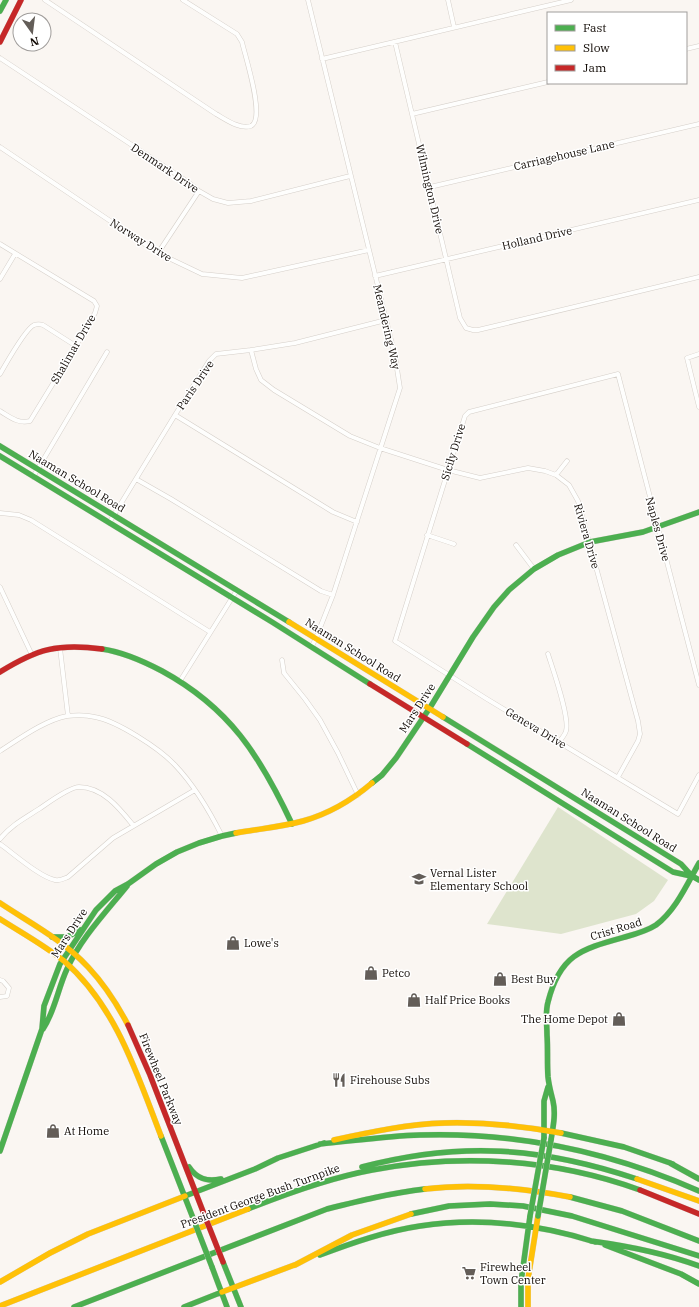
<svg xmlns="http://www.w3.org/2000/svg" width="699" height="1307" viewBox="0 0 699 1307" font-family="'IBM Plex Serif',serif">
  <rect width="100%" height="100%" fill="#faf6f2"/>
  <path fill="#dee4cd" d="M558,807L668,880L654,901L636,914L561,934L487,924Z"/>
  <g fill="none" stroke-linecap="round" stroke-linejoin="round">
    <defs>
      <path id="street" d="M45,0L216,114C225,119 240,130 251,126C266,119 245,56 242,42L237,34L183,0
        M308,0L395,356L400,388L333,595L316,638L312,646
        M448,0L454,27
        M395,42L460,318L466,328L473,330H478L699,277
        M686,49L699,46
        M0,58L188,182L199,191L213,199L228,203L251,201L350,176
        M322,59L571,0
        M412,114L548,82
        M0,147L158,253L202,274L242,278L369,250
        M430,187L699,124
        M0,244L94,301L97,306L95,313L76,346L30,421C18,424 10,417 0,411
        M158,253L199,191
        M375,276L699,200
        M0,279L15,254
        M251,350L256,369L261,380L274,390L350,436L380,448L448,470L480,478L528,468L545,471L556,475L569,485L578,501L638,721L640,734L638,741L618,777
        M699,354L687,358L699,407
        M0,374C6,364 25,329 34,325C37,324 40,324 43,325L76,346
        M175,415L333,512L357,522
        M556,475L567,461
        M33,477L107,352
        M136,479L171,499L321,591L333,595
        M0,513L19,515L31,520L210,632
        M109,523L175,415L209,361L216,354L251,350L295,343L386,320
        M427,535L454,544
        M516,545L534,569
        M0,587L32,655
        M60,648L68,716
        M548,654C553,670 570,717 566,731C565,735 561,739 559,742
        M282,660L284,673L305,699L320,720L338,753L358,795
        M180,681L237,590
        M699,685L618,374L469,412L465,416L395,641L487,699L678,814L699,775
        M0,751C19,739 45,720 67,716C75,715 87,715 95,717C117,721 159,748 175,765C195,786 209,810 222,836
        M0,839C10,826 25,818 39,809C48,803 69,787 79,787C103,787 120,809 133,825
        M0,844C14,854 40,877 55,880C60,881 63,879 68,877L113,838L195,790
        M0,980L3,981L9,988L7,996L0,997"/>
      <path id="fast" d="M0,11L6,0
        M0,446L289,622
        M0,456L272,622L370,684
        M102,649C123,652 143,661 162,671C230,708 260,756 292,824
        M443,717L681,864L692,876L699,880
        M467,744L673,872L691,876
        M372,783L382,775L396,758L431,706L473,637L494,607L509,590L534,569L558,555L590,542L643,532L699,512
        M52,937H67L80,930
        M43,1029C55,1011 58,988 67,969C81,938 106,912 127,886
        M561,1133L624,1147L673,1164
        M161,1136L193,1218
        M544,1138V1101L548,1087
        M551,1140C553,1127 556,1114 553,1101C551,1093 549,1086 548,1077C547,1063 548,1049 547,1035C547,1024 545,1012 548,1002C560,954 582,949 625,937C636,934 647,931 656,925C676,910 687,884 699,863
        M320,1144C353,1141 386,1136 420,1135C516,1132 611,1152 699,1191
        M0,1151L42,1029L44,1006L60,964L96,910L115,891L128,884L156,864L177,852L199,843L222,836L236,833
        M670,1163L699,1179
        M189,1167C197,1179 207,1182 221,1179
        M362,1167C461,1141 541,1147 637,1179
        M185,1196L255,1169L278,1158L324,1143
        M570,1197L622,1211L699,1241
        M248,1209C288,1193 329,1178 372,1170C461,1153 554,1159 640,1190
        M411,1214L449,1206L490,1204L523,1206L572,1216L699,1256
        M591,1241C628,1246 664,1253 699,1266
        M605,1245L681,1274L699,1284
        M320,1255C352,1243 386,1231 420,1226C479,1217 538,1224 595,1242
        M223,1262L241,1307
        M212,1267L227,1307
        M74,1307L327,1209C359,1201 391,1193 425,1189
        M184,1307L222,1292
        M521,1307V1282L530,1216"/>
      <path id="slow" d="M289,622L443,717
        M236,833C258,829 281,827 303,821C328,814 352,800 372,783
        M0,903C30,923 63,940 88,967C104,984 117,1004 128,1025
        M0,919C22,933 44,945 64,961C116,1006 137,1074 161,1136
        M334,1140C370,1132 408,1124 445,1123C483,1122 523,1126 561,1133
        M637,1179L699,1201
        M425,1189C473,1183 522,1188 570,1197
        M295,1265L352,1235L411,1214
        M0,1282L50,1253L88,1234L185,1196
        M222,1292L297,1264
        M0,1306L248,1209
        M528,1307V1279L538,1216"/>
      <path id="jam" d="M0,42L21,0
        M0,672C37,649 58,643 102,649
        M370,684L467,744
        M128,1025L150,1075L204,1214
        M640,1190L699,1214"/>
    </defs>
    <use href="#street" stroke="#d5cfc9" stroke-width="5"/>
    <use href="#fast" stroke="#d5cfc9" stroke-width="6"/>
    <use href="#slow" stroke="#d5cfc9" stroke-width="6"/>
    <use href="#jam" stroke="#d5cfc9" stroke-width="6"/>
    <use href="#street" stroke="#fefefd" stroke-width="4"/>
    <use href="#fast" stroke="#4caf50" stroke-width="5.5"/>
    <use href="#slow" stroke="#ffc107" stroke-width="5.5"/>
    <use href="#jam" stroke="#c62828" stroke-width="5.5"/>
    <defs>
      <path id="fast-bridge" d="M530,1216L544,1138
        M538,1216L551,1140
        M193,1218L212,1267"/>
      <path id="jam-bridge" d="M204,1214L223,1262"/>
    </defs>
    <use href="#fast-bridge" stroke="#d5cfc9" stroke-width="6" stroke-linecap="butt"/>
    <use href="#jam-bridge" stroke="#d5cfc9" stroke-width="6" stroke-linecap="butt"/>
    <use href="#fast-bridge" stroke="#4caf50" stroke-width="5.5"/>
    <use href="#jam-bridge" stroke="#c62828" stroke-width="5.5"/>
  </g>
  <defs>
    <symbol id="school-bare" viewBox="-9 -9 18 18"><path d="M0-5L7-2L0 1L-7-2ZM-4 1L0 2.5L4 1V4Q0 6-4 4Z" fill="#635d58" stroke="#fff" stroke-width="2.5" paint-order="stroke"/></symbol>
    <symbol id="shop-bare" viewBox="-9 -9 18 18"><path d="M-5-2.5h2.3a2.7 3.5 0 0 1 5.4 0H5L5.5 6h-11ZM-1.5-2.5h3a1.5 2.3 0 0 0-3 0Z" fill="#635d58" stroke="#fff" stroke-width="2.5" paint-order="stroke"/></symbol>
    <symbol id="restaurant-bare" viewBox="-9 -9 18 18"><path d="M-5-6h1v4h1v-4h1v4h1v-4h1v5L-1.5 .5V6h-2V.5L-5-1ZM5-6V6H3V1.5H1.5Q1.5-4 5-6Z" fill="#635d58" stroke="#fff" stroke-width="2.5" paint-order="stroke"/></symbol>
    <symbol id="supermarket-bare" viewBox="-9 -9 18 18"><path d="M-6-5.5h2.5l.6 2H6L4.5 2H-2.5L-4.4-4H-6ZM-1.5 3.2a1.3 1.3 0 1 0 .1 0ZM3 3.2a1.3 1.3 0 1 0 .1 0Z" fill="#635d58" stroke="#fff" stroke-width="2.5" paint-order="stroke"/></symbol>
  </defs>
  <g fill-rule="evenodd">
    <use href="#school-bare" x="409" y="869" width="20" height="20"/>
    <use href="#shop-bare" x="223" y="933" width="20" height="20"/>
    <use href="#shop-bare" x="361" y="963" width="20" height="20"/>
    <use href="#shop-bare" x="490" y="969" width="20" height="20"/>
    <use href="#shop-bare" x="404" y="990" width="20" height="20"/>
    <use href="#shop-bare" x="609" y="1009" width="20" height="20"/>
    <use href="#restaurant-bare" x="329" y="1070" width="20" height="20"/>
    <use href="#shop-bare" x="43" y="1121" width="20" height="20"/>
    <use href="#supermarket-bare" x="459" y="1263" width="20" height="20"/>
  </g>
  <g text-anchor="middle" stroke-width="3" stroke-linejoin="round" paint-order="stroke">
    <g font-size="11" fill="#110a05" stroke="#fff">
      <text transform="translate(564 155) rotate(-13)" y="4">Carriagehouse Lane</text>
      <text transform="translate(165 168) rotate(34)" y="4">Denmark Drive</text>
      <text transform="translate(430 189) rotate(77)" y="4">Wilmington Drive</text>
      <text transform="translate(537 238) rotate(-13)" y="4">Holland Drive</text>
      <text transform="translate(141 240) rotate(32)" y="4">Norway Drive</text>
      <text transform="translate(387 327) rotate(77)" y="4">Meandering Way</text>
      <text transform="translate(73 349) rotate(-60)" y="4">Shalimar Drive</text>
      <text transform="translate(195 385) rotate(-56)" y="4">Paris Drive</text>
      <text transform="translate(453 452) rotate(-73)" y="4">Sicily Drive</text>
      <text transform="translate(77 481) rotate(31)" y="4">Naaman School Road</text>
      <text transform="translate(658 529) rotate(75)" y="4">Naples Drive</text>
      <text transform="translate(587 536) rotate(74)" y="4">Riviera Drive</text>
      <text transform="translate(353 650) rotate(32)" y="4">Naaman School Road</text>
      <text transform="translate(417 708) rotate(-57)" y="4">Mars Drive</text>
      <text transform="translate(536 728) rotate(31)" y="4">Geneva Drive</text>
      <text transform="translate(629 820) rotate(32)" y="4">Naaman School Road</text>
      <text transform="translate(616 929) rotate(-17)" y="4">Crist Road</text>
      <text transform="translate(69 933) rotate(-57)" y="4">Mars Drive</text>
      <text transform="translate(161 1079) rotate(68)" y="4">Firewheel Parkway</text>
      <text transform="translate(260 1196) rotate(-20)" y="4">President George Bush Turnpike</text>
    </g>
    <g font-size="11" fill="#110a05" stroke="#fff" text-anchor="start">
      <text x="430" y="877">Vernal Lister<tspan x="430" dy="13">Elementary School</tspan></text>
      <text x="244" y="947">Lowe's</text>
      <text x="382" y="977">Petco</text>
      <text x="511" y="983">Best Buy</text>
      <text x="425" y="1004">Half Price Books</text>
      <text x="608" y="1023" text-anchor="end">The Home Depot</text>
      <text x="350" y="1084">Firehouse Subs</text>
      <text x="64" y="1135">At Home</text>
      <text x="480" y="1271">Firewheel<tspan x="480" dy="13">Town Center</tspan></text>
    </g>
  </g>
  <rect x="547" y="12" width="140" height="72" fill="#ffffff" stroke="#a09d9b"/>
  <rect x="555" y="25" width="20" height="6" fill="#4caf50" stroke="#a09d9b"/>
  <text x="583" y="32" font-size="12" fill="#110a05">Fast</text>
  <rect x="555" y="45" width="20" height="6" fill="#ffc107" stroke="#a09d9b"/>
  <text x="583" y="52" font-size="12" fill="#110a05">Slow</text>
  <rect x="555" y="65" width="20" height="6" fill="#c62828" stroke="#a09d9b"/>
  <text x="583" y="72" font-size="12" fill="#110a05">Jam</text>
  <g transform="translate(32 32) rotate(166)"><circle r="19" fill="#ffffff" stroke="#a09d9b"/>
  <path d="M0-3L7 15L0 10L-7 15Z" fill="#635d58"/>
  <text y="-6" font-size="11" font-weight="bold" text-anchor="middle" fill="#110a05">N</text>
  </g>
</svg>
